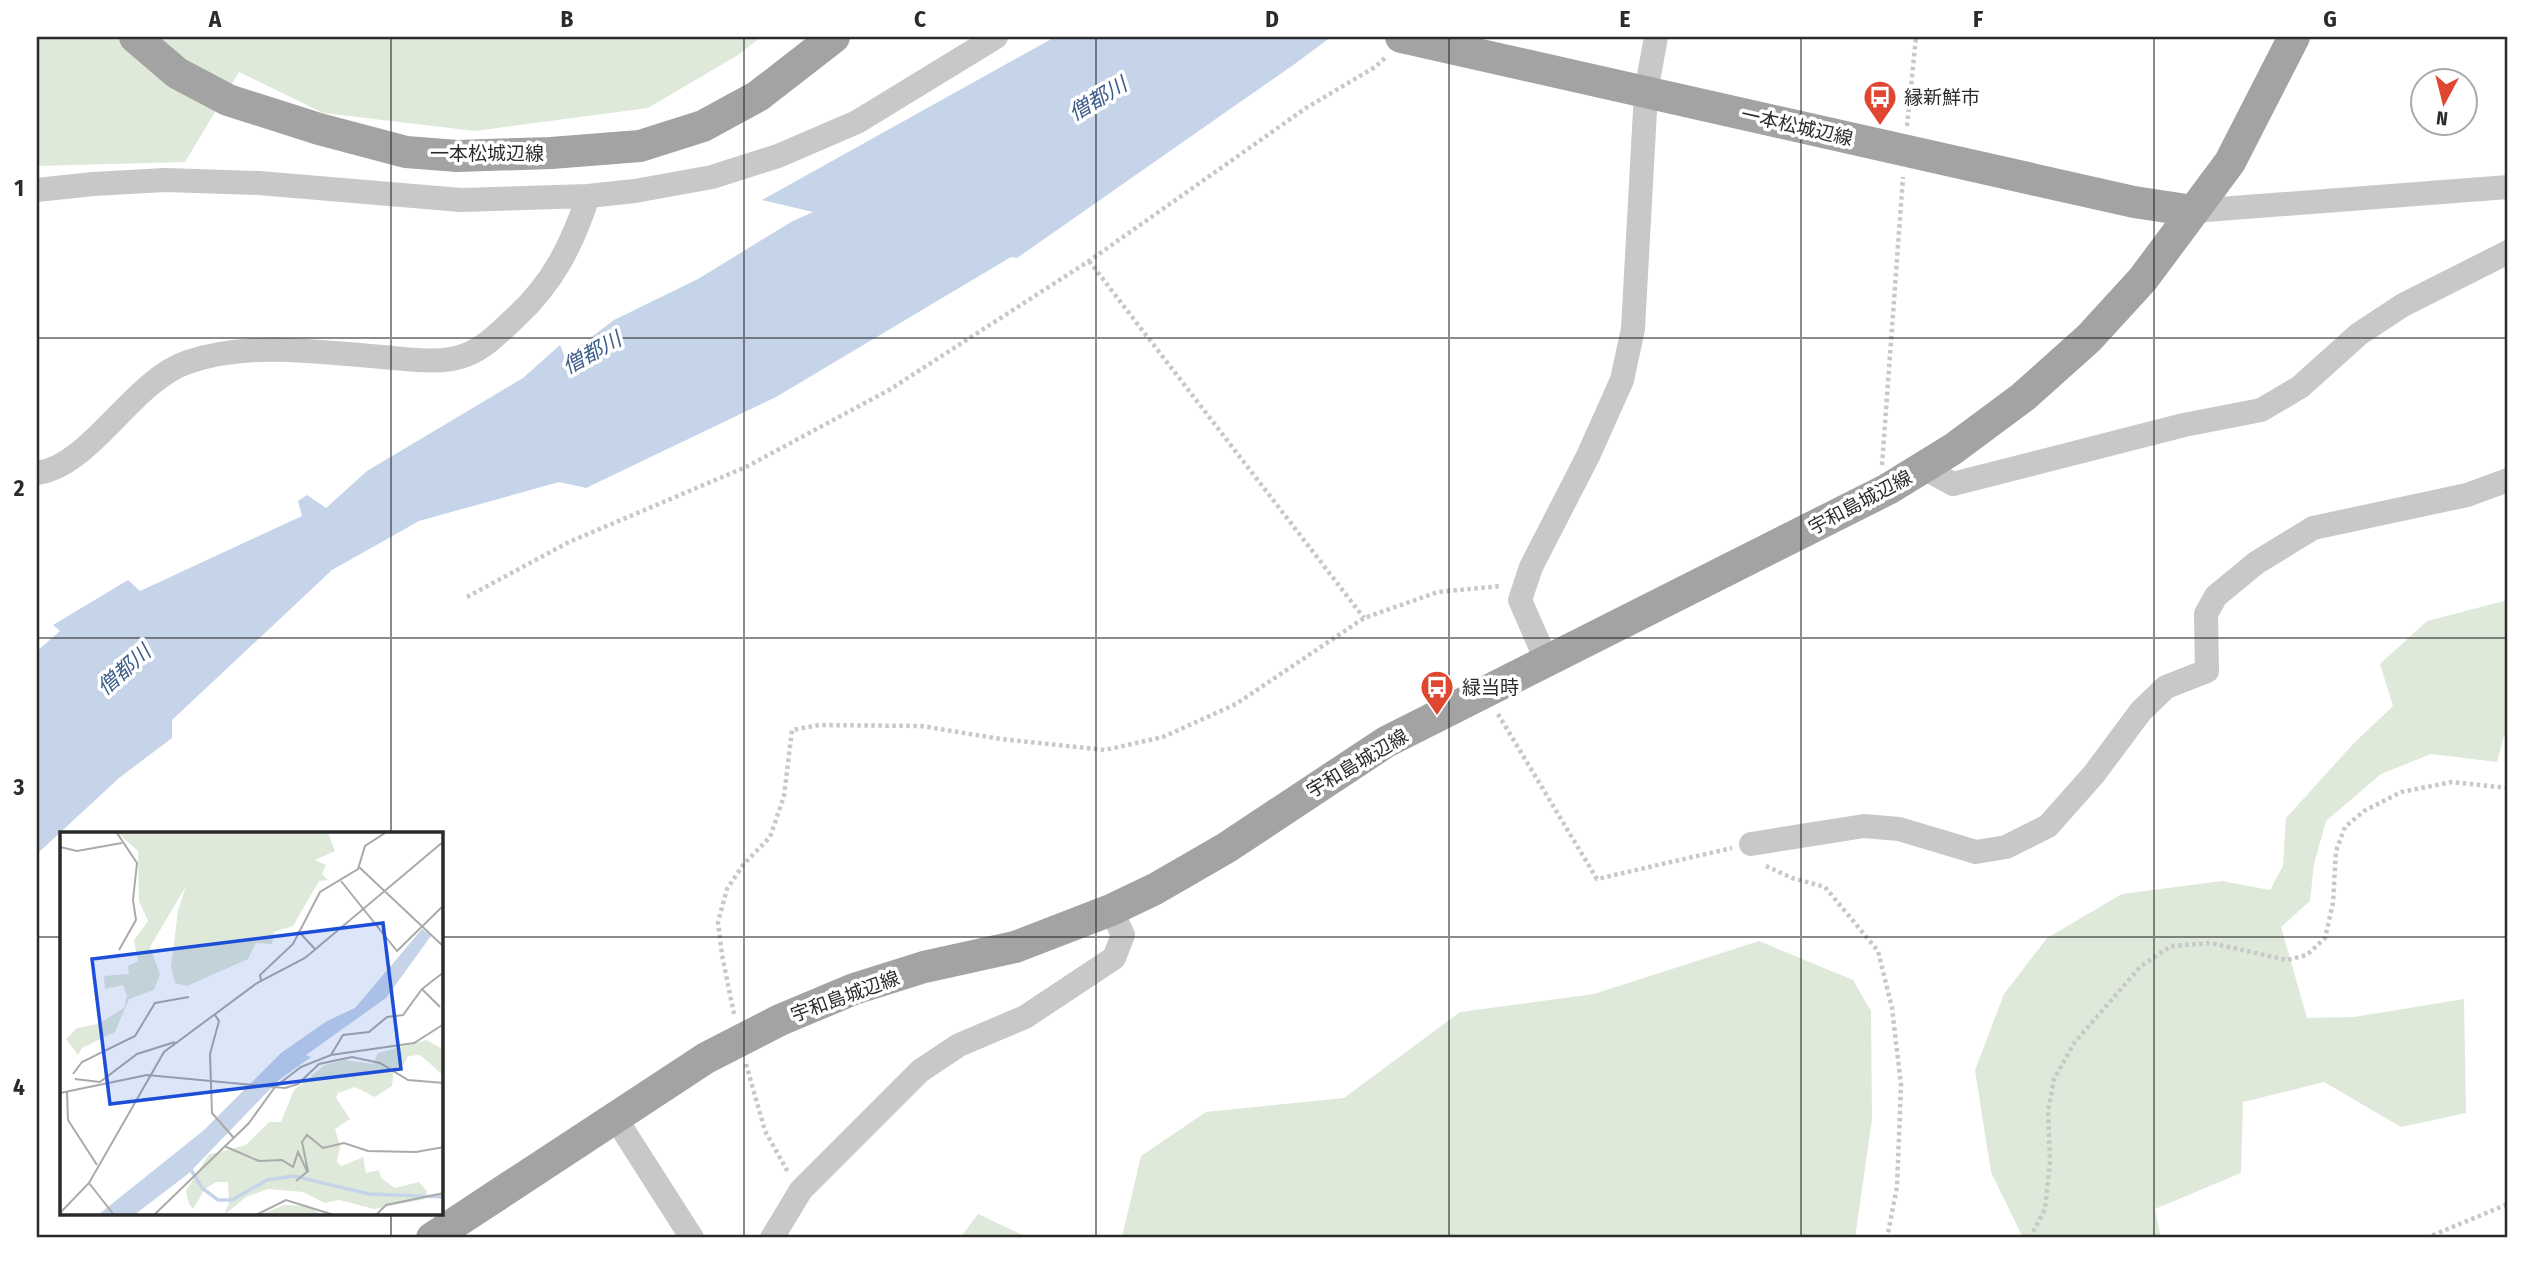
<svg xmlns="http://www.w3.org/2000/svg" width="2545" height="1275" viewBox="0 0 2545 1275" font-family="'Fira Sans Condensed','Noto Sans JP',sans-serif">
  <rect width="100%" height="100%" fill="#fff"/>
  <path fill="#dee9d9" d="M37,37H761L738,55L648,108L475,131L323,113L239,72L185,162L37,166Z
    M2508,600V733L2504,736L2497,762L2431,754L2381,774L2326,821L2314,864L2310,901L2281,927L2307,1018L2354,1017L2464,999L2466,1113L2401,1127L2324,1082L2243,1102L2241,1173L2155,1209L2161,1238H2023L1991,1172L1975,1070L2004,994L2047,938L2122,894L2222,881L2270,890L2283,866L2286,818L2354,743L2393,706L2380,664L2427,621Z
    M1759,941L1853,980L1871,1011L1872,1119L1855,1238H1117L1122,1237L1141,1156L1206,1112L1344,1098L1460,1012L1594,994Z
    M978,1214L1029,1238H960Z"/>
  <path fill="#c5d4e9" d="M1055,37H1331L1296,63L1017,258L1011,257L776,397L586,488L559,482L419,521L332,570L172,720V738L119,778L37,854V651L60,631L53,625L128,580L140,591L302,516L298,501L307,495L326,508L367,471L523,378L560,345L565,357L614,320L698,279L791,222L813,212L762,200Z"/>
  <g fill="none" stroke-linecap="round" stroke-linejoin="round">
    <path stroke="#c8c8c8" stroke-width="4.5" stroke-dasharray="3.5 3.5" stroke-linecap="butt" d="M1907,126L1916,37
      M1089,261L1364,618
      M1882,465L1903,177
      M467,597L569,542L746,467L889,390L1089,261L1306,108L1375,67L1386,57
      M1498,714L1597,879L1732,848
      M1766,866L1792,878L1825,887L1878,951L1892,1008L1901,1085L1897,1187L1887,1238
      M734,1014L722,955L718,922L727,889L743,865L770,837L784,796L792,730L819,725L921,726L1001,739L1105,750L1163,737L1236,704L1364,618L1438,592L1501,586
      M746,1064L765,1131L788,1172
      M2030,1238L2045,1209L2050,1162L2048,1111L2054,1079L2075,1042L2141,966L2171,946L2211,943L2287,960L2307,955L2325,938L2333,903L2336,851L2345,827L2364,811L2401,792L2452,782L2508,788
      M2426,1238L2508,1204"/>
    <path stroke="#c8c8c8" stroke-width="24" d="M37,190L93,184L165,180L259,183L461,200L588,196L635,191L712,177L778,156L857,122L996,37
      M2193,211L2508,187
      M1924,468L1953,484L2184,425L2261,410L2300,387L2359,334L2403,305L2508,252
      M37,473C91,466 133,380 188,362C250,341 319,352 382,357C409,359 440,365 466,355C486,347 501,331 516,317C553,283 573,243 588,196
      M1547,662L1520,600L1531,567L1588,456L1622,380L1633,329L1646,92L1656,37
      M1751,844L1864,826L1899,829L1976,852L2006,847L2048,826L2094,774L2141,711L2166,687L2207,671L2206,614L2216,596L2256,563L2313,528L2467,495L2508,480
      M616,1119L692,1238
      M772,1238L801,1190L920,1071L959,1045L1025,1017L1114,958L1123,935L1111,910"/>
    <path stroke="#a3a3a3" stroke-width="32" d="M135,37L177,73L228,100L319,129L406,152L457,156L551,153L640,146L703,126L758,96L834,37
      M1401,37L2134,202L2193,211
      M432,1238L706,1058L780,1020L854,989L924,967L1015,947L1111,910L1155,889L1226,848L1386,742L1888,489L1953,449L2023,397L2089,338L2143,279L2230,162L2294,37"/>
  </g>
  <path fill="none" stroke="#2b2b2b" stroke-width="2" stroke-opacity="0.55" d="M391,37V834M744,37V1238M1096,37V1238M1449,37V1238M1801,37V1238M2154,37V1238M37,338H2508M37,638H2508M37,937H61M441,937H2508M391,1214V1238"/>
  <defs>
    <symbol id="bus-pin" viewBox="-11 -11 22 30"><path d="M0 17L-7.5 6A9.5 9.5 0 1 1 7.5 6Z" fill="#df4731" stroke="#fff"/><path d="M-5-6H5V4H4V6H2V4H-2V6H-4V4H-5ZM-3.5-4V0h7V-4ZM-3.5 1.2v1.5H-2V1.2ZM2 1.2v1.5H3.5V1.2Z" fill="#fff"/></symbol>
  </defs>
  <g fill-rule="evenodd">
    <use href="#bus-pin" x="1861" y="78" width="38" height="52"/>
    <use href="#bus-pin" x="1418" y="668" width="38" height="52"/>
  </g>
  <g text-anchor="middle" stroke-width="7" stroke-linejoin="round" paint-order="stroke">
    <g font-size="19" fill="#2b2b2b" stroke="#fff" text-anchor="start">
      <text x="1904" y="104">縁新鮮市</text>
      <text x="1462" y="694">緑当時</text>
    </g>
    <g font-size="19" fill="#2b2b2b" stroke="#fff">
      <text transform="translate(1797 126) rotate(13)" y="7">一本松城辺線</text>
      <text x="487" y="160">一本松城辺線</text>
      <text transform="translate(1860 502) rotate(-28)" y="7">宇和島城辺線</text>
      <text transform="translate(1357 763) rotate(-31)" y="7">宇和島城辺線</text>
      <text transform="translate(845 996) rotate(-20)" y="7">宇和島城辺線</text>
    </g>
    <g font-size="21" font-style="italic" fill="#3d5d8a" stroke="#fff">
      <text transform="translate(1098 99) rotate(-31)" y="7">僧都川</text>
      <text transform="translate(592 353) rotate(-29)" y="7">僧都川</text>
      <text transform="translate(124 670) rotate(-42)" y="7">僧都川</text>
    </g>
  </g>
  <g transform="translate(60 832)">
    <rect width="383" height="383" fill="#fff"/>
    <path d="M58,1H268L275,19L255,28L266,33L262,42L268,48L259,49L233,94L214,100L212,112L196,111L188,127L127,154L115,151L111,135L118,78L126,54L90,115L100,142L94,158L69,167L55,200L22,216L18,223L6,207L17,196L38,192L64,176L67,163L63,153L45,157L44,144L69,142L68,134L78,129L74,108L88,89L79,69L78,19ZM366,208L383,217V243L360,223L348,224L344,232L334,236L332,254L315,265L295,255L278,261L276,266L290,287L275,297L280,314L277,330L282,334L303,325L306,341L319,338L321,346L335,356L359,350L367,359L365,367L314,377L279,368L265,371L243,360L208,357L186,365L164,383L169,371L168,350H156L145,357L133,377L129,372L126,359L148,323L186,313L209,290H221L234,258L265,233L285,228L313,232L318,221ZM224,373L249,374L261,383H200Z" fill="#dee9d9"/>
    <path d="M362,97L371,104L326,166L246,223L251,225L219,248L128,342L74,383H38L144,298L221,221L267,189L295,176Z" fill="#c5d4e9"/>
    <path fill="none" stroke="#c5d4e9" stroke-width="3.5" d="M128,333L142,356L158,368H172L207,348L234,344L309,362L384,365"/>
    <path fill="none" stroke="#aaa" stroke-width="2" d="M57,1L77,31L73,68L76,88L59,118M0,15L17,19L62,11M299,35L384,115M281,49L337,119L384,73M238,99L255,117M201,148L200,143L233,112L260,60L298,37L305,14L325,1M380,175L362,157L384,140M155,183L159,189L150,222L152,281L173,305M271,223L283,203L309,200L327,185L343,183L362,157M13,242L22,230L75,204L95,171L129,165M87,243L225,256L238,252L259,232L292,225L320,231L348,248L384,251M15,247L40,250L77,222L115,210M7,260L8,288L37,333M0,261L87,243M164,314L199,329L222,328L233,335L238,320L247,339M236,349L248,339L242,310L247,303L263,316L284,311L308,319L356,320L384,315M29,351L54,383M0,381L29,351L104,220L197,151L245,126L384,9M94,383L189,291L215,255L241,235L271,223L354,211L384,192M196,383L226,368L274,383M316,383L326,373L384,361"/>
    <path fill="#1d4ed8" fill-opacity="0.15" stroke="#1d4ed8" stroke-width="3.5" d="M323,91L341,237L50,272L32,127Z"/>
    <rect width="383" height="383" fill="none" stroke="#2b2b2b" stroke-width="3.5"/>
  </g>
  <rect width="2545" height="1275" fill="none" stroke="#ffffff" stroke-width="77"/>
  <g transform="translate(2444 102) rotate(187)"><circle r="33" fill="#ffffff" stroke="#aaaaaa" stroke-width="2"/>
  <path d="M0-5L12 26L0 18L-12 26Z" fill="#df4731"/>
  <text y="-10" font-size="19" font-weight="bold" text-anchor="middle" fill="#2b2b2b">N</text>
  </g>
  <rect x="38" y="38" width="2468" height="1198" fill="none" stroke="#2b2b2b" stroke-width="2.5"/>
  <g font-size="23" text-anchor="middle" font-weight="bold" fill="#2b2b2b">
    <text x="215" y="27">A</text>
    <text x="567" y="27">B</text>
    <text x="920" y="27">C</text>
    <text x="1272" y="27">D</text>
    <text x="1625" y="27">E</text>
    <text x="1978" y="27">F</text>
    <text x="2330" y="27">G</text>
    <text x="19" y="196">1</text>
    <text x="19" y="496">2</text>
    <text x="19" y="795">3</text>
    <text x="19" y="1095">4</text>
  </g>
</svg>
